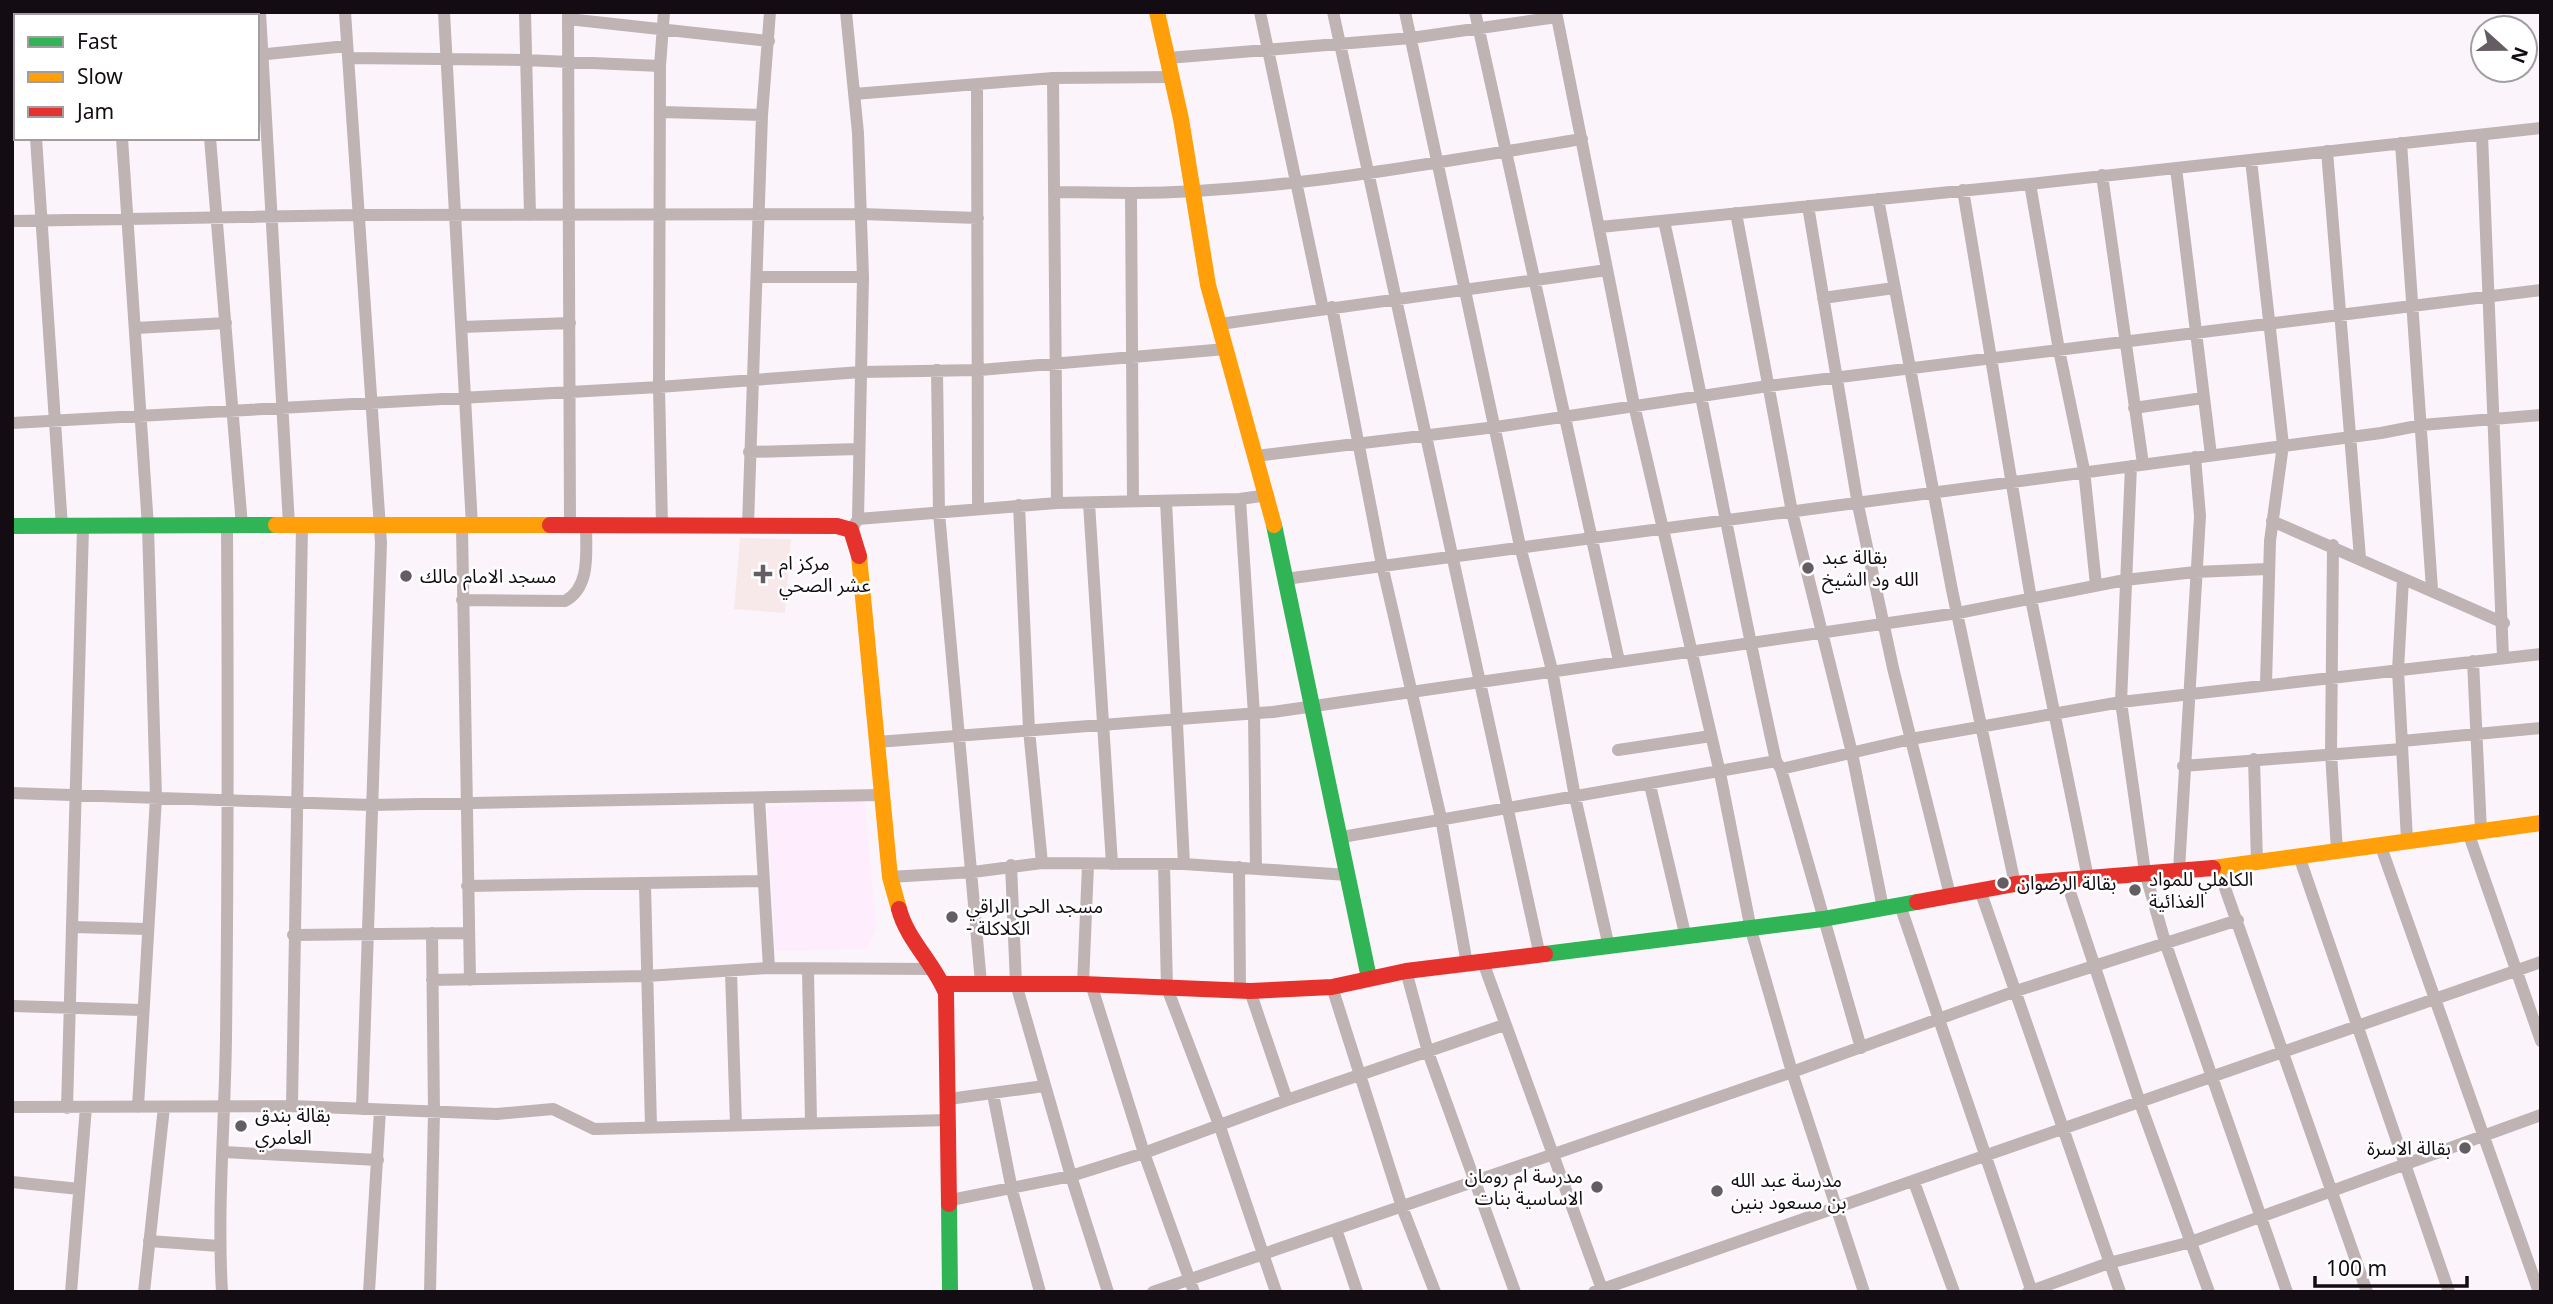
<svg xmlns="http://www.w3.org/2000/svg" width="2553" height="1304" viewBox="0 0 2553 1304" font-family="Georgia,'Noto Sans Arabic',serif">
  <rect width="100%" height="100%" fill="#fbf5fb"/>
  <path fill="#fdedfd" d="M864,799L876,926L868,949L775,951L767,807Z"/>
  <path fill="#f7e9ea" d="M740,538L791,539L785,613L734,609Z"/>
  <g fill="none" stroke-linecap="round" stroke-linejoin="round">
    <path stroke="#bfb3b4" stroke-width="12" d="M28,12V16
      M113,12V16
      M201,12V16
      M260,12L289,525
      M345,12L381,543L362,1109
      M444,12L472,526
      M525,12L530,215
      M568,12L570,526
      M846,12L858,133L863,277L858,519L851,530
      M1260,12L1323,309
      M1333,12L1540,956
      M1405,12L1520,546L1552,670L1575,797L1609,947
      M1475,12L1619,661
      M1556,12L1634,405L1720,773L1751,930L1792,1072L1864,1292
      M568,19L769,41
      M257,55L347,46
      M349,58L525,60L660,66
      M1168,58L1411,38L1557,17
      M1053,78L1057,503
      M977,85L978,509
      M854,94L1053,78L1173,77
      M662,112L762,115
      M2482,135L2503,658
      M36,138L62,527
      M122,138L148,527L156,797L138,1107
      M210,138L242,526
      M2401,143L2432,589
      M2327,151L2360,558
      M2251,160L2283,445L2270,541L2266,684
      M2176,168L2211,455
      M2102,175L2143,464
      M2030,184L2059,350L2084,470L2096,585
      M1963,190L2031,599L2088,878
      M1057,192L1131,193
      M1878,199L1952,590L2015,884
      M1808,206L1858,505L1893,668L1950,895
      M1736,213L1792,512L1852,753L1883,908
      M12,221L357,215L861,214L978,218
      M1664,221C1704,400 1736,581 1776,761L1781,769L1861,1048
      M1600,227L2030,184L2541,128
      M759,277H863
      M1823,298L1894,288
      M1332,307L1382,565L1441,818L1467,964
      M1220,324L1607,270
      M462,327L570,323
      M136,328L226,323
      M937,370L939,513L981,983
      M2134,408L2203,398
      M12,423L659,387L861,372L980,370L1226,349
      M749,452L859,449
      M1256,456L1496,427L1768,386L2541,290
      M2131,466L2121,702L2145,872L2165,942L2287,1292
      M1240,499L1254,714L1256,869
      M1133,501L1131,193C1283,192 1432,163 1582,139
      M1166,501L1184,864
      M1089,503L1112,864
      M1019,505L1029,730L1042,863
      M858,519L1057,503L1240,499L1268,495
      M2272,521L2504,623
      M748,525L762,115L770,12
      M662,526L659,387L660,66L664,12
      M462,527L470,980
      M2333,545L2331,753L2337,851
      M1285,579L2381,433L2422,425L2541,415
      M2403,579L2398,670L2407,840
      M462,600L565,601C591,587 586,552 586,525
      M2473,661L2481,831
      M2402,741L2541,728
      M877,742L1273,712L1958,613L2125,580L2195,572L2268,569
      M1618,750L1711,736
      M2254,759L2257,862
      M2183,766L2402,749
      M1781,769L1911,739L2121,702L2541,654
      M1650,785L1686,938
      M12,793L371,805L880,795
      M759,798L769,968
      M2468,832L2541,1041
      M1342,837L1776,761
      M2380,844L2539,1292
      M2299,856L2449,1292
      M1164,864L1167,988L1220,1127L1276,1292
      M1011,865L1016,984L1071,1176L1108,1292
      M1239,867L1240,990
      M2218,868L2367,1292
      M2179,870L2200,516L2195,457
      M890,877L973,872L1042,863L1184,864L1348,875
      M2066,880L2140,1103L2209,1292
      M645,885L651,1127
      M467,886L764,881
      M1980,890L2120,1292
      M1900,905L2032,1292
      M73,927L147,929
      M293,935L467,933
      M1483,962L1603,1292
      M808,970L811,1122
      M1406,971L1428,1052L1515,1292
      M731,972L736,1125
      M432,980L647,976L769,968L934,969
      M1083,984L1088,865
      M1091,984L1144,1153L1194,1292
      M1332,987L1402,1207L1435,1292
      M1250,991L1287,1100
      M12,1006L142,1010
      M993,1094L1012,1190L1040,1292
      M949,1099L1044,1086
      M292,1106L302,525
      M12,1107L292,1106L497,1114L553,1109L594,1129L949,1120
      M67,1108L83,527
      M224,1152L378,1160
      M12,1182L79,1189
      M1914,1182L1954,1292
      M951,1200L1071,1176L1144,1153L1287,1100L1504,1025
      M1336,1229L1357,1292
      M149,1241L219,1246
      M71,1292L86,1107
      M144,1292L164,1107
      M222,1292C217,1207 225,1122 226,1037C228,866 228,696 227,526
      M369,1292L380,1110
      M430,1292L434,1112L432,933
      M1153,1292L1792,1072L2016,991L2238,920
      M1594,1292L2541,962
      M2028,1292L2109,1263L2191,1242L2541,1115"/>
    <path stroke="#30b455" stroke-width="16" d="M1274,525L1369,978
      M12,526L276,525
      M1545,954L1823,919L1917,902
      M949,1204L950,1292"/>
    <path stroke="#ff9f0a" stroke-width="16" d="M1157,12L1181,119L1208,285L1274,525
      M276,525H550
      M859,556L890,877L899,909
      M2213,868L2541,823"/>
    <path stroke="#e5322d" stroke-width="16" d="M550,525L837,526L851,530L859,556
      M1917,902L2015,884L2213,868
      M899,909C907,940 934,963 946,993L949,1204
      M943,984H1083L1250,991L1332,987L1406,971L1545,954"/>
  </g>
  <g fill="#645e64" stroke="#fff" stroke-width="2.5">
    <circle cx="1808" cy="568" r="7"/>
    <path d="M759.5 563.5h7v7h7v7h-7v7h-7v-7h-7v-7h7z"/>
    <circle cx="406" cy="576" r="7"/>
    <circle cx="2003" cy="883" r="7"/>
    <circle cx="2135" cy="890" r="7"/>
    <circle cx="952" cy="917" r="7"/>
    <circle cx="241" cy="1126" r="7"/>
    <circle cx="2465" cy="1148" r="7"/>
    <circle cx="1597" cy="1187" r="7"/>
    <circle cx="1717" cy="1191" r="7"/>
  </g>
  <g text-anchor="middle" stroke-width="5" stroke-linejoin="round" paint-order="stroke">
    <g font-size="19" fill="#130d13" stroke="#fff" text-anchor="start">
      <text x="1822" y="564">بقالة عبد<tspan x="1822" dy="22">الله ود الشيخ</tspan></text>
      <text x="779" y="570">مركز ام<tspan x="779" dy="22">عشر الصحي</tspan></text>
      <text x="420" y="583">مسجد الامام مالك</text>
      <text x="2149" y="886">الكاهلي للمواد<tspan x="2149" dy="22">الغذائية</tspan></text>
      <text x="2017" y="890">بقالة الرضوان</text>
      <text x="966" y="913">مسجد الحي الراقي<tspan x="966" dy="22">- الكلاكلة</tspan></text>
      <text x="255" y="1122">بقالة بندق<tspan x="255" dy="22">العامري</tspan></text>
      <text x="2451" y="1155" text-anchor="end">بقالة الاسرة</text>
      <text x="1583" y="1183" text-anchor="end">مدرسة ام رومان<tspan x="1583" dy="22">الاساسية بنات</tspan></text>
      <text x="1731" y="1187">مدرسة عبد الله<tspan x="1731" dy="22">بن مسعود بنين</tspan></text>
    </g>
  </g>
  <rect width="2553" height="1304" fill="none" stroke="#130d13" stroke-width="28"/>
  <rect x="14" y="14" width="245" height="126" fill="#ffffff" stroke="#a19ea1" stroke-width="2"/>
  <rect x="28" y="37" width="35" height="10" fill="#30b455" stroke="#a19ea1" stroke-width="2"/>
  <text x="77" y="49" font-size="21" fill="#130d13">Fast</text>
  <rect x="28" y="72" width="35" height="10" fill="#ff9f0a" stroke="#a19ea1" stroke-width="2"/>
  <text x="77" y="84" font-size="21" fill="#130d13">Slow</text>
  <rect x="28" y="107" width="35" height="10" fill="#e5322d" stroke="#a19ea1" stroke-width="2"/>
  <text x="77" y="119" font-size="21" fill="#130d13">Jam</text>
  <g transform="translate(2504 49) rotate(111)"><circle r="33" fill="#ffffff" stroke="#a19ea1" stroke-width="2"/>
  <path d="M0-5L12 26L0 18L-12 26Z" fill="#645e64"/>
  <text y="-10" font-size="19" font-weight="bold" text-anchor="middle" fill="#130d13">N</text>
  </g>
  <path d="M2315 1276v10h152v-10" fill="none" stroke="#130d13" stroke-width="3.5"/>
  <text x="2326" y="1276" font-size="21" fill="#130d13" stroke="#ffffff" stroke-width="5" paint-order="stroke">100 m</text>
</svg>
